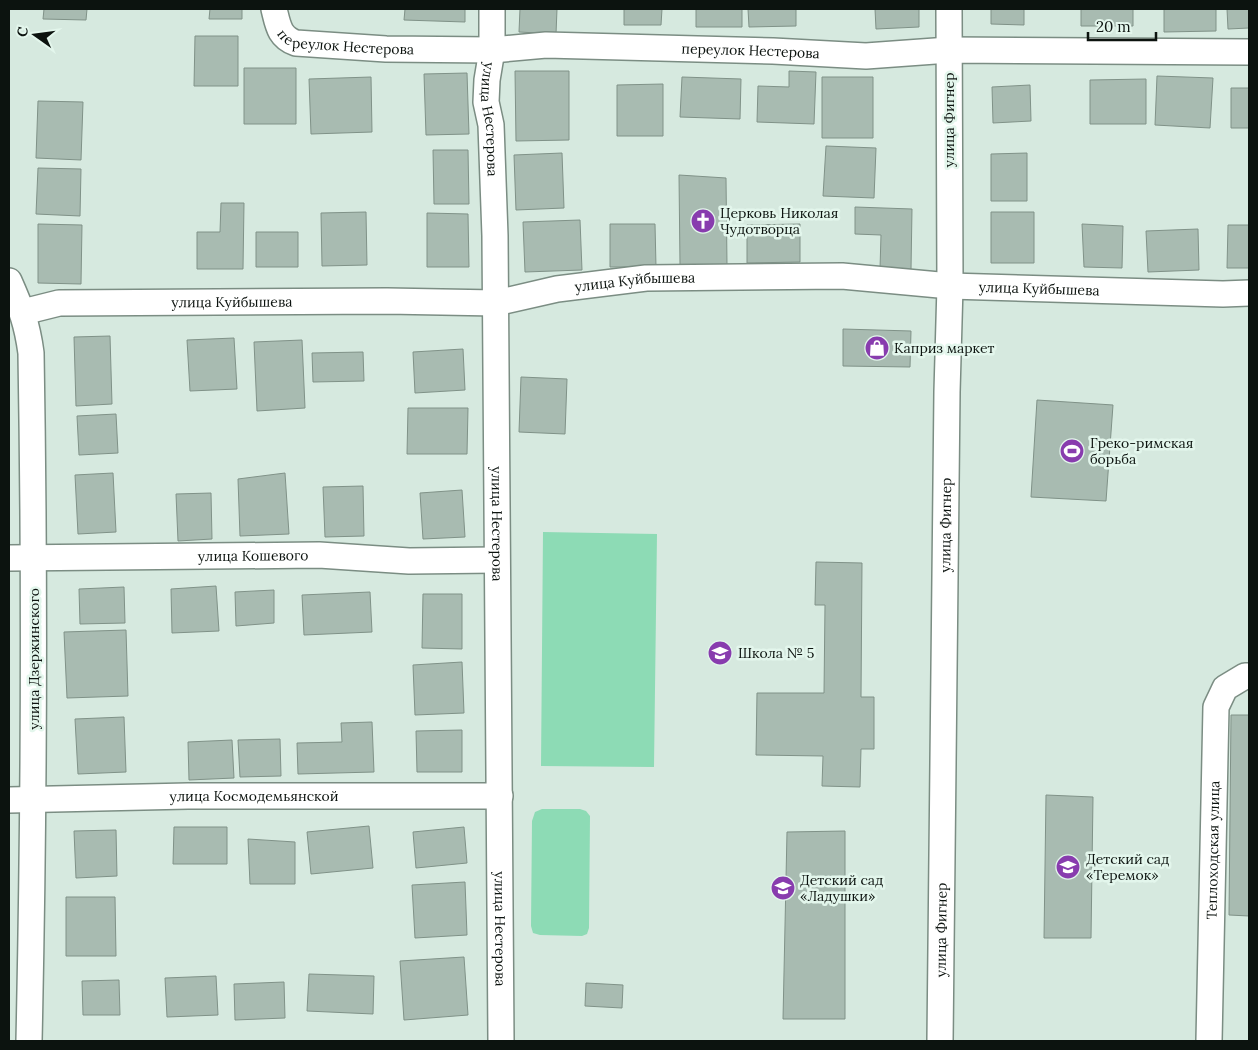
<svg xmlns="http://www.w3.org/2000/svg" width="1258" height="1050" viewBox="0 0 1258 1050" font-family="Lora,serif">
  <rect width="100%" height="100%" fill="#d6e9df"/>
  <path fill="#8ddbb5" d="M543,532L657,534L654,767L541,766Z
    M542,809H580L586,811L590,816L589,928L587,934L582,936L540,935L533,933L531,926L532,821L535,812Z"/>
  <path fill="#a8bbb1" stroke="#809288" d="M44,9H87L86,20L43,19Z
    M210,9H242V19H209Z
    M405,9H465V22L404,20Z
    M520,9H557L556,34L519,32Z
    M624,9H662L661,25H624Z
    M696,9H742V27H696Z
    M748,9H796V26L749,27Z
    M875,9H919V27L876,29Z
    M991,9H1024V25L991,24Z
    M1081,9H1133V26H1081Z
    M1164,9H1216V31L1164,32Z
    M1227,9H1249V28L1228,29Z
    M195,36H238V86H194Z
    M244,68H296V124H244Z
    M515,71H569V140L516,141Z
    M789,71L816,72L814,124L757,122L758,86L789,87Z
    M467,73L469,134L426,135L424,74Z
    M1157,76L1213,78L1210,128L1155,125Z
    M371,77L372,132L311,134L309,79Z
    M682,77L741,79L740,119L680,117Z
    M822,77H873V138H822Z
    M1146,79V124H1090V80Z
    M663,84V136H617V85Z
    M1030,85L1031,121L993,123L992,87Z
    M1231,88H1249V128H1231Z
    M38,101L83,102L81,160L36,158Z
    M826,146L876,148L874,198L823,196Z
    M433,150H468L469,204H434Z
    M562,153L564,208L516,210L514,155Z
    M1027,153V201H991V154Z
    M38,168L81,169L80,216L36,214Z
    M679,175L726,178L727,265H680Z
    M221,203H244L243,269H197V232H220Z
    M855,207L912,209L911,270L880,269L881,235L855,234Z
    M366,212L367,265L322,266L321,213Z
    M991,212H1034V263H991Z
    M427,213L468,214L469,267H427Z
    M580,220L582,270L525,272L523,222Z
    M38,224L82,225L81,284L38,283Z
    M610,224H655L656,267H610Z
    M800,224V262L747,263V225Z
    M1082,224L1123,226L1122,268L1084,267Z
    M1228,225H1249V268H1227Z
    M1198,229L1199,270L1148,272L1146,231Z
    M256,232H298V267H256Z
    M843,329L911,331L910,367L843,366Z
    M110,336L112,404L76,406L74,337Z
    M234,338L237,389L190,391L187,340Z
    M302,340L305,408L257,411L254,342Z
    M463,349L465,390L415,393L413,352Z
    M363,352L364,381L313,382L312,353Z
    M521,377L567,379L565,434L519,432Z
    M1037,400L1113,405L1106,501L1031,497Z
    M408,408H468L467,454H407Z
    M116,414L118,453L79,455L77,416Z
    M113,473L116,532L78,534L75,475Z
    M285,473L289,534L240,536L238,479Z
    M363,486L364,536L325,537L323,487Z
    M462,490L465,537L423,539L420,493Z
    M211,493L212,539L178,541L176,494Z
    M816,562L862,563L861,697H874V749H861L860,787L822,786L823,756L756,755L757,693H824L825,605H815Z
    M216,586L219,631L172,633L171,589Z
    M124,587L125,623L80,624L79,589Z
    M274,590V623L236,626L235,592Z
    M370,592L372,632L304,635L302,595Z
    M423,594H462V649L422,648Z
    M126,630L128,696L67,698L64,632Z
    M462,662L464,713L415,715L413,665Z
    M1231,715H1249V916L1229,915Z
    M124,717L126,772L78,774L75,719Z
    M372,722L374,772L298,774L297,743L342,742L341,723Z
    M462,730V772H417L416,731Z
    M280,739L281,776L240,777L238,740Z
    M232,740L234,778L189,780L188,742Z
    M1046,795L1093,797L1091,938H1044Z
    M369,826L373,868L311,874L307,832Z
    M174,827H227V864H173Z
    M464,827L467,863L416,868L413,832Z
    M116,830L117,876L76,878L74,831Z
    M845,831V1019H783L787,832Z
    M248,839L295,842V884H250Z
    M465,882L467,935L415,938L412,885Z
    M66,897H115L116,956H66Z
    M464,957L468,1015L404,1020L400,961Z
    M309,974L374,976L373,1014L307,1011Z
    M216,976L218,1015L167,1017L165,978Z
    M119,980L120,1015H83L82,981Z
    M284,982L285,1018L235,1020L234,984Z
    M586,983L623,985L622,1008L585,1006Z"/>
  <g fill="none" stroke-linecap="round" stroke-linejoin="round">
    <defs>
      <g id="street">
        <path id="s1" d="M274,9C278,25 279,37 296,43L386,49L492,50L546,45L773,51L866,56L949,50L1249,52"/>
        <path id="s2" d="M492,9V50L487,80L486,102L491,125L495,236L501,1041"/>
        <path d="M9,281C21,308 27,323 31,353C35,583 34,812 29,1041"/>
        <path id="s3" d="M23,312L59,303L387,301L496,303L557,289L646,278L842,276L950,286L1223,294L1249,293"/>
        <path id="s4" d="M9,558L319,555L409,561L496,560"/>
        <path id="s5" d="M9,800L188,796H500"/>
        <path id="s6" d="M940,1041L947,392L950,286L949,9"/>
        <path id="s7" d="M1209,1041L1216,707L1225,688L1245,676H1249"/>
      </g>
    </defs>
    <use href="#street" stroke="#7b8d83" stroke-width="28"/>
    <use href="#street" stroke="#fff" stroke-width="25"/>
  </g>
  <defs>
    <symbol id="church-disc" viewBox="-11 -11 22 22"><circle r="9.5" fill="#883cae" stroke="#e3f6ec"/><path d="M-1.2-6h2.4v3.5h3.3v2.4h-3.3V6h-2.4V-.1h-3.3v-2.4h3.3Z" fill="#fff"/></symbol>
    <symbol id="shop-disc" viewBox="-11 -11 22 22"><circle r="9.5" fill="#883cae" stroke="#e3f6ec"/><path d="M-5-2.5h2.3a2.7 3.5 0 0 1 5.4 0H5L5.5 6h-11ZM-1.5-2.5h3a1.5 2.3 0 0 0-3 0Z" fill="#fff"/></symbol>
    <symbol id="stadium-disc" viewBox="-11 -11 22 22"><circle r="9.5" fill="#883cae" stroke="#e3f6ec"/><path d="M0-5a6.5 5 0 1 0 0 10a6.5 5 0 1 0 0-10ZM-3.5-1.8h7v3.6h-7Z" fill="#fff"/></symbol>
    <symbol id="school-disc" viewBox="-11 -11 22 22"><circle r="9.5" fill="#883cae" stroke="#e3f6ec"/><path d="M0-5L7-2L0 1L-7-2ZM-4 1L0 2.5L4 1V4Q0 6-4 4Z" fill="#fff"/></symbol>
  </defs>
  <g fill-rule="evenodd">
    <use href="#church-disc" x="689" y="207" width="28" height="28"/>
    <use href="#shop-disc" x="863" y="334" width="28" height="28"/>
    <use href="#stadium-disc" x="1058" y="437" width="28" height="28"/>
    <use href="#school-disc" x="706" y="639" width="28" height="28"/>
    <use href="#school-disc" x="1054" y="853" width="28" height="28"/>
    <use href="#school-disc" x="769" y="874" width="28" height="28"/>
  </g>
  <g text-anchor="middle" stroke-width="5" stroke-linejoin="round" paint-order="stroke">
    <g font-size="14" fill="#0c130f" stroke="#e3f6ec">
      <text dy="5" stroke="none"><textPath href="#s1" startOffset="92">переулок Нестерова</textPath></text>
      <text dy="5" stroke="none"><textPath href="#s1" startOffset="498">переулок Нестерова</textPath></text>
      <text dy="5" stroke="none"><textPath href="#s2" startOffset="111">улица Нестерова</textPath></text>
      <text transform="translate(949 120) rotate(-90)" y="5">улица Фигнер</text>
      <text dy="5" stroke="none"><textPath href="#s3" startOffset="615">улица Куйбышева</textPath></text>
      <text dy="5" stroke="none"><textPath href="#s3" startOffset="1020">улица Куйбышева</textPath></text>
      <text dy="5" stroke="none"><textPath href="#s3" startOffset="210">улица Куйбышева</textPath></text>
      <text dy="5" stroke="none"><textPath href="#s2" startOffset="516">улица Нестерова</textPath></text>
      <text dy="5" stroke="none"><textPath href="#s6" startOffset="516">улица Фигнер</textPath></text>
      <text dy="5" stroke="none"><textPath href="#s4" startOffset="244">улица Кошевого</textPath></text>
      <text transform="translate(34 659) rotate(-90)" y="5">улица Дзержинского</text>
      <text dy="5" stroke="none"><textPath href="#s5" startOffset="245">улица Космодемьянской</textPath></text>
      <text dy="5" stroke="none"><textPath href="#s7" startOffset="191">Теплоходская улица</textPath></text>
      <text dy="5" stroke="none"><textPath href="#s2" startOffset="921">улица Нестерова</textPath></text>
      <text dy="5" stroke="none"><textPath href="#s6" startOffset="111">улица Фигнер</textPath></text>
    </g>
    <g font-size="14" fill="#0c130f" stroke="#e3f6ec" text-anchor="start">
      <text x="720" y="218">Церковь Николая<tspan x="720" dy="16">Чудотворца</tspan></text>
      <text x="894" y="353">Каприз маркет</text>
      <text x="1090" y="448">Греко-римская<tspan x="1090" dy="16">борьба</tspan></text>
      <text x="738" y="658">Школа № 5</text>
      <text x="1086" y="864">Детский сад<tspan x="1086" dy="16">«Теремок»</tspan></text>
      <text x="800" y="885">Детский сад<tspan x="800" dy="16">«Ладушки»</tspan></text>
    </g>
  </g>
  <rect width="1258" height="1050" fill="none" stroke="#0c130f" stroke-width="20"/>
  <g transform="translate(35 35) rotate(284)" stroke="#e3f6ec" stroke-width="4" paint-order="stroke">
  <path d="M0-4L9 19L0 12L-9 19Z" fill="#0c130f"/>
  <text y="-8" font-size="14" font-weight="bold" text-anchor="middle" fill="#0c130f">С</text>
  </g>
  <path d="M1088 32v8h68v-8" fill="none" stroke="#0c130f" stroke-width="2.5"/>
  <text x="1096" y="32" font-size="15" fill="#0c130f" stroke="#e3f6ec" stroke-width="4" paint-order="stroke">20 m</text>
</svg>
